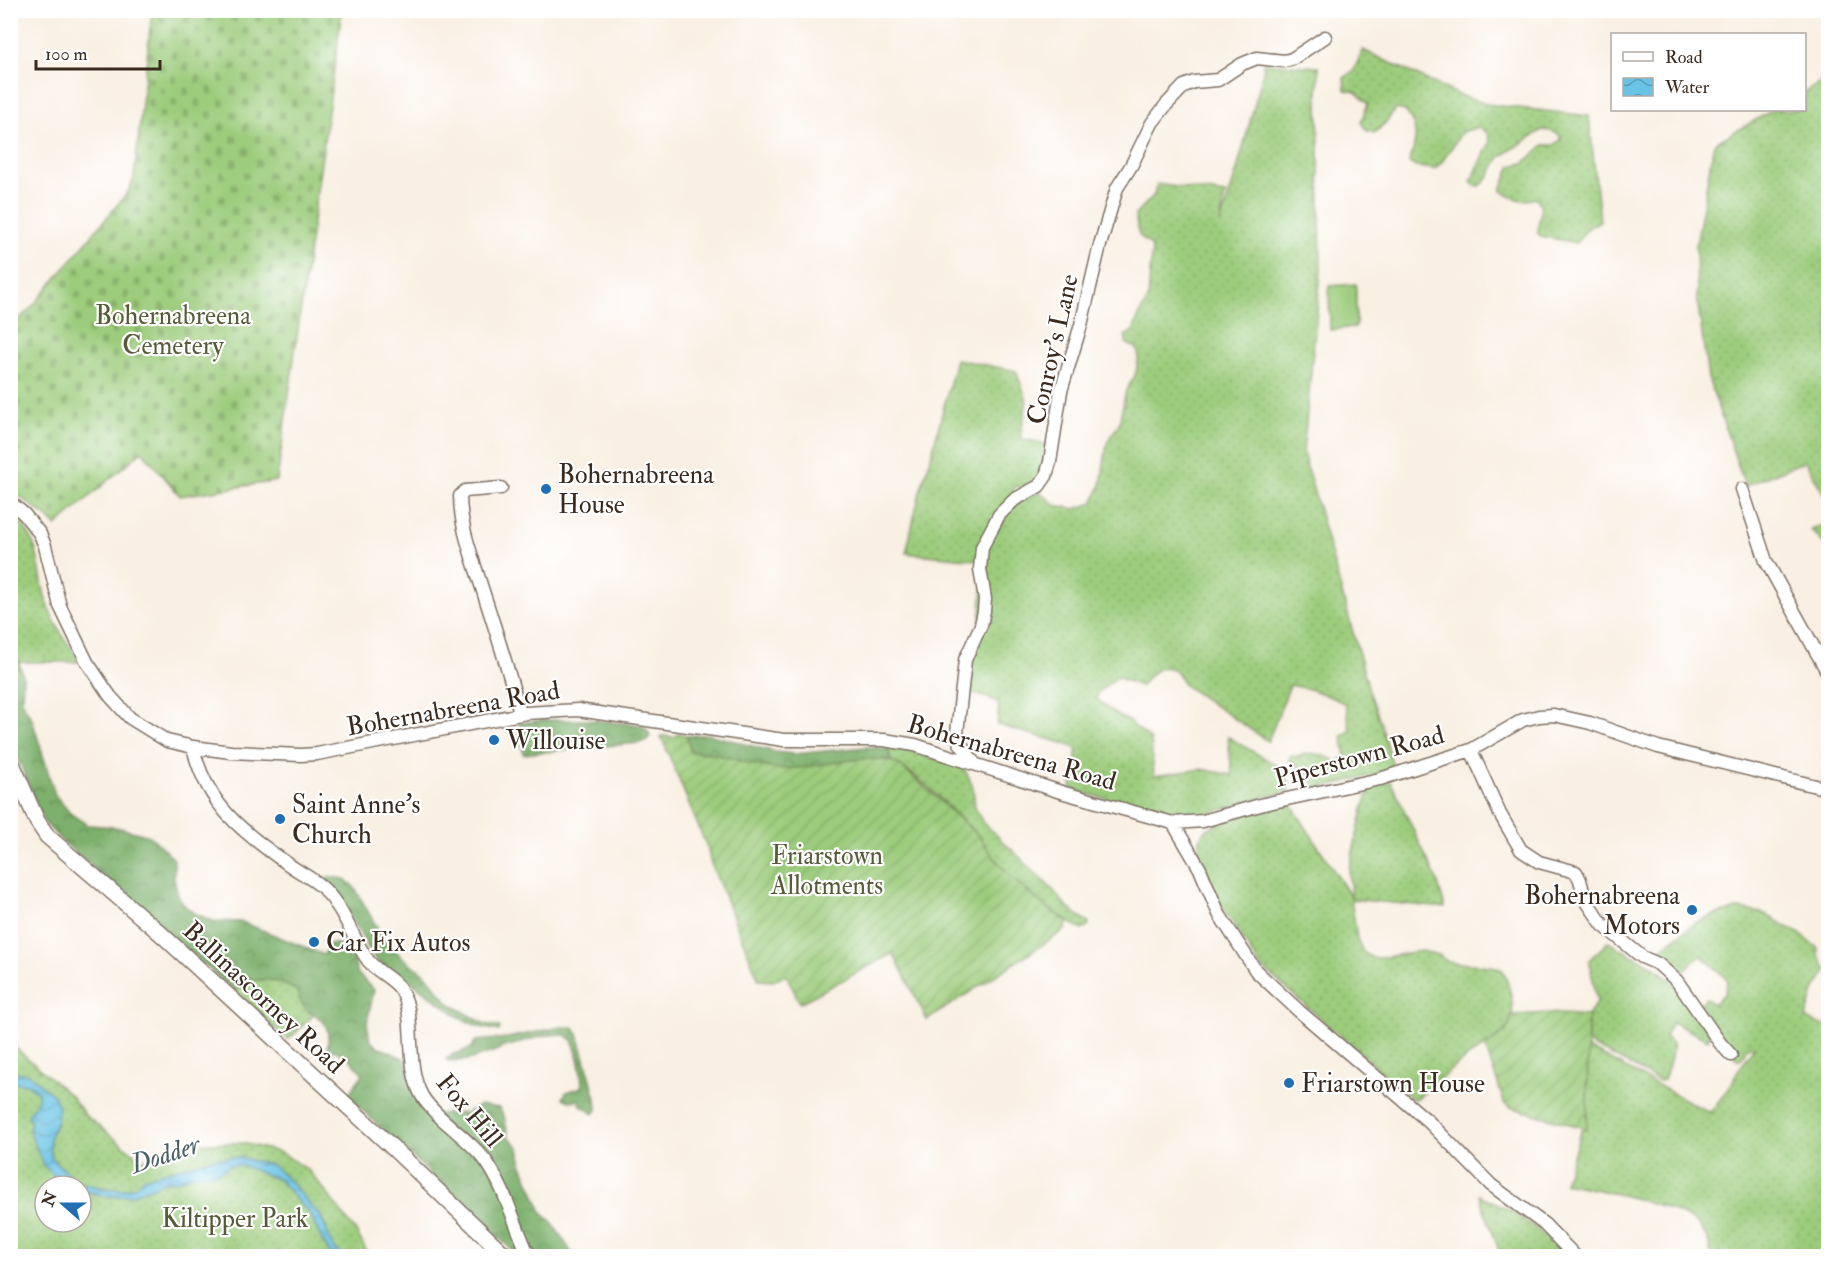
<svg xmlns="http://www.w3.org/2000/svg" width="1839" height="1267" viewBox="0 0 1839 1267" font-family="'IM FELL Double Pica',serif">
  <defs>
    <pattern id="grass-dots" width="8" height="8" patternUnits="userSpaceOnUse" patternTransform="scale(1.5)"><rect width="8" height="8" fill="#9ccc7c"/><path d="M2 2h.1M6 6h.1" fill="none" stroke="#87af6b" stroke-width="1.8" stroke-linecap="round"/></pattern>
    <pattern id="forest-crowns" width="20" height="18" patternUnits="userSpaceOnUse" patternTransform="scale(1.5)"><rect width="20" height="18" fill="#7db06c"/><path d="M2 6a3 3 0 1 1 6 0M12 15a3 3 0 1 1 6 0" fill="none" stroke="#688f58"/></pattern>
    <pattern id="cemetery-stones" width="16" height="16" patternUnits="userSpaceOnUse" patternTransform="scale(1.5)"><rect width="16" height="16" fill="#9ccc7c"/><path d="M2 7V4a2 2 0 0 1 4 0v3zM10 15v-3a2 2 0 0 1 4 0v3z" fill="#87af6b"/></pattern>
    <pattern id="garden-furrows" width="10" height="10" patternUnits="userSpaceOnUse" patternTransform="scale(1.5)"><rect width="10" height="10" fill="#9ccc7c"/><path d="M-1 1l2-2M0 10L10 0M9 11l2-2" fill="none" stroke="#87af6b"/></pattern>
    <pattern id="water-waves" width="16" height="10" patternUnits="userSpaceOnUse" patternTransform="scale(1.5)"><rect width="16" height="10" fill="#68c3e6"/><path d="M0 5q4-4 8 0t8 0" fill="none" stroke="#579fba"/></pattern>
  </defs>
  <rect width="100%" height="100%" fill="#fff"/>
  <filter id="ink" filterUnits="userSpaceOnUse"><feTurbulence type="fractalNoise" baseFrequency=".0167" numOctaves="2"/><feDisplacementMap in="SourceGraphic" scale="12" xChannelSelector="R" yChannelSelector="G"/><feConvolveMatrix kernelMatrix="1 2 1 2 8 2 1 2 1" color-interpolation-filters="sRGB"/></filter>
  <filter id="wash" filterUnits="userSpaceOnUse"><feTurbulence type="fractalNoise" baseFrequency=".008" numOctaves="4" result="noise"/><feDisplacementMap in="SourceGraphic" scale="24" xChannelSelector="R" yChannelSelector="G"/><feGaussianBlur stdDeviation="1.35" result="paint"/><feColorMatrix in="noise" values="0 0 0 0 0 0 0 0 0 0 0 0 0 0 0 0 0 1.4 0 .05"/><feComposite in="paint" operator="in"/></filter>
  <g filter="url(#wash)">
    <rect width="100%" height="100%" fill="#f9efe2"/>
    <path fill="url(#grass-dots)" stroke="#6c7b4d" stroke-width="1.5" fill-rule="evenodd" d="M1363,50L1459,95L1486,104L1589,116L1600,221L1589,227L1576,243L1541,236L1538,234C1536,220 1546,211 1537,198C1522,202 1513,200 1501,190L1511,166L1524,163L1544,145H1554L1561,140L1560,135L1552,131L1542,130L1500,157L1486,181L1480,186H1475L1471,182L1490,142L1487,133L1479,127L1462,132L1442,162L1435,169L1416,167L1409,163C1416,144 1420,127 1405,111L1396,109L1386,122L1375,133L1366,130L1361,122L1368,104L1356,92L1345,90L1344,78L1353,72Z
      M1263,63L1319,67L1318,94L1321,270L1303,453L1369,690L1381,724L1394,770L1316,789C1309,775 1304,768 1289,761L1291,756C1298,758 1299,756 1306,754C1315,752 1330,757 1337,762L1346,756L1342,736L1350,731L1346,704C1327,695 1311,688 1290,685L1268,741L1184,685C1171,656 1155,667 1141,686L1117,677L1097,693V699L1114,713L1127,720L1151,740L1154,776L1201,769L1232,775L1228,737L1280,767C1288,774 1291,780 1288,791L1192,818H1171L1071,789L1077,750L1070,745L997,725L999,706L996,701L964,690L965,674L979,635L985,557L990,541L1010,510L1021,501L1040,492L1055,505L1075,509L1093,503L1101,485L1107,443L1119,424L1126,390L1135,376L1139,357L1137,348L1127,344L1125,336L1133,331L1140,313L1148,299L1152,247L1139,235L1135,215L1154,195L1157,184L1225,194L1220,224L1237,170L1264,69Z
      M1828,78V501L1805,461L1745,486L1708,378L1697,298L1696,246L1713,148L1715,143L1773,110H1804L1805,92Z
      M956,359L1016,371L1027,400L1020,438L1048,445C1045,471 1047,476 1023,489L1017,486L1013,489L1014,494L977,560L906,553L920,491L931,457Z
      M10,513C48,543 34,577 51,614C59,631 70,646 79,662H11Z
      M1828,522V548L1811,530Z
      M898,748L964,768L973,787L975,808L982,821L1053,890L1068,908L1088,922L1089,926L1083,930C1046,910 1001,874 980,837C952,813 923,776 890,760L889,749Z
      M1391,782L1437,880L1445,908L1351,899L1357,939L1363,952L1374,959L1421,951L1439,955L1448,962L1492,966L1503,970C1529,1034 1500,1033 1458,1064C1443,1076 1430,1090 1414,1100L1259,965L1220,903L1199,852L1200,837L1207,829L1221,822L1267,808L1291,804L1351,897L1349,869L1363,809L1371,787Z
      M1738,909L1763,913L1800,934L1818,948V954L1827,970L1815,989L1806,1019L1828,1027V1019V1256H1710C1711,1244 1704,1228 1693,1221C1660,1200 1603,1192 1564,1183L1582,1128H1587L1588,1048L1710,1113L1735,1079L1734,1077L1754,1047H1747L1742,1058L1738,1060L1723,1044L1697,1006L1706,998L1713,1004L1725,993L1728,980L1701,955L1678,976L1658,960L1656,953L1695,923L1720,913Z
      M1608,942L1653,966L1675,983L1710,1035L1708,1040L1672,1022L1665,1037L1673,1043L1671,1058L1664,1080L1659,1081L1588,1043V1016L1597,1001L1589,960Z
      M270,979L298,990L309,1012L314,1015L288,1040L234,990L252,980Z
      M10,1043L71,1096L85,1115L142,1160L171,1149H185L202,1143H243L282,1153L308,1170L323,1188L357,1233L367,1252L371,1256H11ZM45,1186H81V1222H45Z
      M1479,1195C1512,1209 1541,1229 1564,1256H1501Z"/>
    <path fill="url(#forest-crowns)" stroke="#5c6d45" stroke-width="1.5" d="M10,659H18L23,676L22,702L32,719L55,795L70,813L88,825L116,827L150,836L174,859V877L178,896L185,906L194,913L213,921L242,922L324,955L329,944H338L352,950L357,973L374,990L367,1023L370,1040L376,1046L404,1058L435,1114L467,1113L480,1105L499,1108L505,1119L508,1136L519,1147L522,1165L543,1214L551,1221L574,1256H521L515,1253L347,1096L363,1074L348,1057L334,1050L326,1054C337,1005 303,1026 297,990C268,978 262,974 234,990L60,839L43,821L11,741Z
      M545,720H592L641,725L648,731L650,736L647,740L639,743L523,754L519,723Z
      M708,734L775,752L794,754L866,747L889,749L890,760C853,755 817,771 780,769C750,767 721,751 690,752L687,736Z
      M331,877L345,879L354,887L385,941L403,958L426,975L449,1003L485,1024L500,1027L499,1031L480,1027L462,1019L411,982L388,970L376,960L367,946L341,900L322,880Z
      M561,1027H573L578,1034L596,1098L597,1110L594,1114L582,1106L578,1100L569,1101L563,1098L566,1092L582,1087C582,1077 577,1045 570,1038C556,1024 489,1055 471,1059C464,1061 456,1061 448,1061L446,1059L451,1055L472,1048L475,1041L507,1038Z"/>
    <path fill="url(#cemetery-stones)" stroke="#6c7b4d" stroke-width="1.5" d="M152,11H342L277,481L180,496L142,451L56,526L48,518L11,490V327L33,306L128,192L134,178Z"/>
    <path fill="url(#garden-furrows)" stroke="#6c7b4d" stroke-width="1.5" d="M679,733L687,736L690,752C721,751 750,768 781,769C818,770 867,749 900,765L980,837C1000,872 1035,900 1068,922L1065,930L927,1020L893,953L800,1003L786,975L773,981L759,980L710,861L708,850L661,736L675,737Z
      M1549,1013L1588,1016L1587,1129L1510,1107L1504,1103L1503,1099L1485,1046L1505,1032L1513,1015Z"/>
    <path fill="#9ccc7c" stroke="#6c7b4d" stroke-width="1.5" d="M1356,284V327L1330,330L1329,286Z"/>
    <path fill="url(#water-waves)" stroke="#527682" stroke-width="1.5" d="M11,1071L30,1075L55,1097L58,1107L57,1121L50,1137V1149L52,1158L72,1178L85,1184L110,1189H125L134,1187L144,1178L214,1158L238,1157L272,1165L293,1184L309,1204L321,1216L333,1247L343,1256H332L321,1239L311,1216L279,1180L244,1166L231,1165L218,1172L192,1175L178,1181L171,1180L131,1195L109,1197L81,1190V1186H71L60,1181L43,1165L29,1130L31,1122L28,1116C31,1107 40,1103 38,1093L29,1085L11,1081Z"/>
  </g>
  <g filter="url(#ink)">
    <g fill="none" stroke-linecap="round" stroke-linejoin="round">
      <defs>
        <path id="minor" d="M501,488L465,491L460,496C460,526 472,556 481,585C495,628 509,670 520,714
          M1742,489L1766,561L1828,673
          M10,502L24,514L40,534L45,546L60,606L87,662L110,696L130,718L167,741L193,747L231,752L301,755L317,754L526,713L578,710L784,740H884L915,745L1061,792L1173,823L1203,821L1264,804L1380,779L1471,750L1523,720L1539,716L1554,715L1590,723L1658,747L1828,789
          M193,747C206,804 242,832 288,864C300,873 314,879 325,890C344,910 351,934 365,956C373,970 388,975 398,986C419,1010 403,1063 422,1096C436,1119 470,1139 486,1161C505,1188 515,1226 529,1256
          M1471,750L1500,814L1521,850L1539,862L1576,872L1580,880L1585,899L1603,925L1642,957L1658,964L1677,981L1720,1043L1731,1055
          M974,763L960,743L957,733L965,660L981,625L984,611L985,599L980,569L982,547L999,515L1014,500L1039,486L1046,476L1050,462L1061,391L1081,325L1100,245L1117,188L1131,166L1152,123L1166,105L1184,86L1194,82L1218,80L1242,64L1257,58L1284,61L1292,59L1325,37
          M1173,823L1200,869L1219,914L1256,971L1299,1011L1429,1122L1491,1185L1544,1224L1575,1256"/>
        <path id="major" d="M10,759L37,821L47,836L159,932L393,1148L506,1256"/>
      </defs>
      <use href="#minor" stroke="#7e6f63" stroke-width="15"/>
      <use href="#major" stroke="#7e6f63" stroke-width="18"/>
      <use href="#minor" stroke="#fff" stroke-width="12"/>
      <use href="#major" stroke="#fff" stroke-width="15"/>
    </g>
  </g>
  <g fill="#1f6fb2" stroke="#fff" stroke-width="2">
    <circle cx="546" cy="489" r="6"/>
    <circle cx="494" cy="740" r="6"/>
    <circle cx="280" cy="819" r="6"/>
    <circle cx="1692" cy="910" r="6"/>
    <circle cx="314" cy="942" r="6"/>
    <circle cx="1289" cy="1083" r="6"/>
  </g>
  <g text-anchor="middle" stroke-width="4.5" stroke-linejoin="round" paint-order="stroke">
    <g font-size="26" fill="#585b3a" stroke="#fff">
      <text x="173" y="324">Bohernabreena<tspan x="173" dy="30">Cemetery</tspan></text>
      <text x="827" y="864">Friarstown<tspan x="827" dy="30">Allotments</tspan></text>
      <text x="235" y="1227">Kiltipper Park</text>
    </g>
    <g font-size="26" fill="#3b2a1e" stroke="#fff">
      <text transform="translate(1052 349) rotate(-77)" y="9">Conroy's Lane</text>
      <text transform="translate(453 708) rotate(-10)" y="9">Bohernabreena Road</text>
      <text transform="translate(1012 752) rotate(16)" y="9">Bohernabreena Road</text>
      <text transform="translate(1359 756) rotate(-15)" y="9">Piperstown Road</text>
      <text transform="translate(264 997) rotate(43)" y="9">Ballinascorney Road</text>
      <text transform="translate(470 1110) rotate(50)" y="9">Fox Hill</text>
    </g>
    <g font-size="26" fill="#3b2a1e" stroke="#fff" text-anchor="start">
      <text x="558" y="483">Bohernabreena<tspan x="558" dy="30">House</tspan></text>
      <text x="506" y="749">Willouise</text>
      <text x="292" y="813">Saint Anne's<tspan x="292" dy="30">Church</tspan></text>
      <text x="1680" y="904" text-anchor="end">Bohernabreena<tspan x="1680" dy="30">Motors</tspan></text>
      <text x="326" y="951">Car Fix Autos</text>
      <text x="1301" y="1092">Friarstown House</text>
    </g>
    <g font-size="27" font-style="italic" fill="#4b6064" stroke="#fff">
      <text transform="translate(165 1154) rotate(-18)" y="9">Dodder</text>
    </g>
  </g>
  <rect width="1839" height="1267" fill="none" stroke="#fff" stroke-width="36"/>
  <rect x="1611" y="33" width="195" height="78" fill="#ffffff" stroke="#b1aaa5" stroke-width="1.5"/>
  <rect x="1623" y="52" width="30" height="9" fill="#ffffff" stroke="#b1aaa5" stroke-width="1.5"/>
  <text x="1665" y="63" font-size="18" fill="#3b2a1e">Road</text>
  <rect x="1623" y="78" width="30" height="18" fill="url(#water-waves)" stroke="#b1aaa5" stroke-width="1.5"/>
  <text x="1665" y="93" font-size="18" fill="#3b2a1e">Water</text>
  <g transform="translate(63 1204) rotate(291)"><circle r="28" fill="#ffffff" stroke="#b1aaa5" stroke-width="1.5"/>
  <path d="M0-4.5L10 22L0 15L-10 22Z" fill="#1f6fb2"/>
  <text y="-9" font-size="16" font-weight="bold" text-anchor="middle" fill="#3b2a1e">N</text>
  </g>
  <path d="M36 60v9h124v-9" fill="none" stroke="#3b2a1e" stroke-width="3"/>
  <text x="45" y="60" font-size="18" fill="#3b2a1e" stroke="#ffffff" stroke-width="4.5" paint-order="stroke">100 m</text>
</svg>
